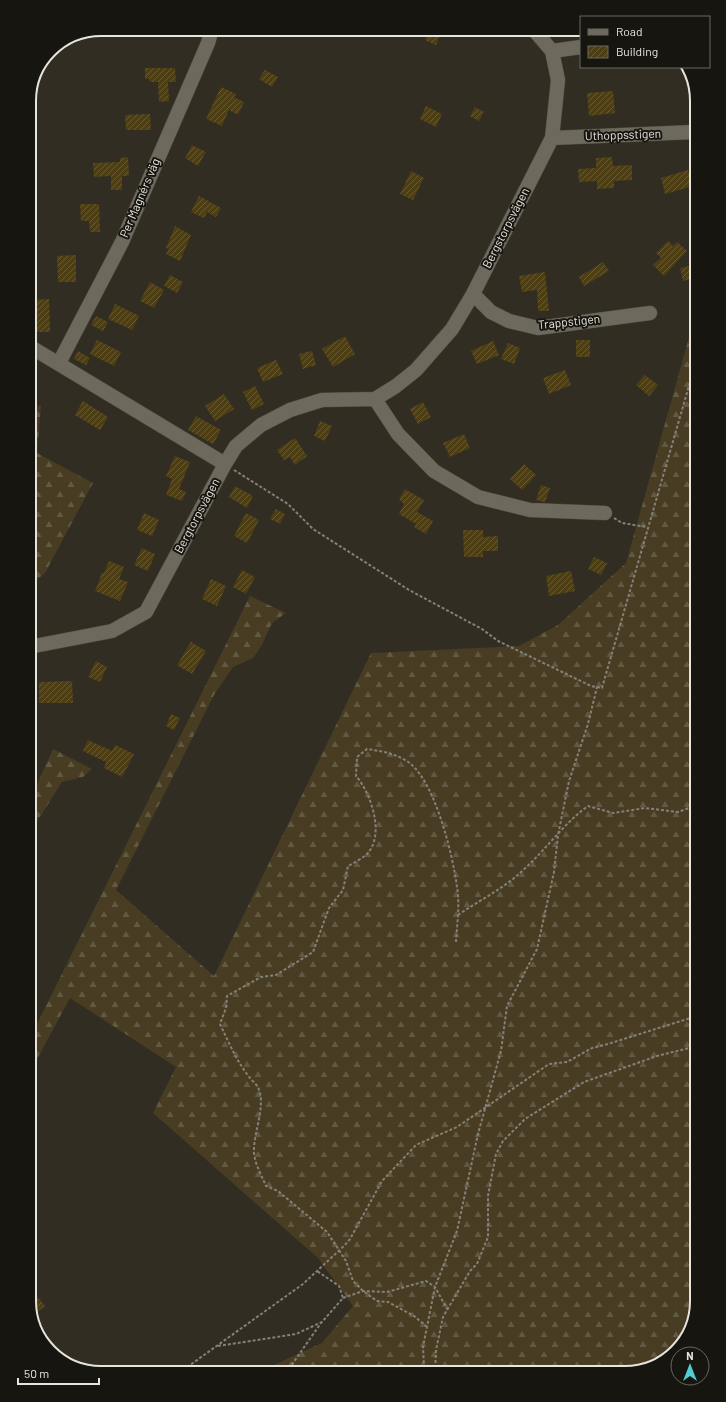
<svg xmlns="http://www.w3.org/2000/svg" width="726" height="1402" viewBox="0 0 726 1402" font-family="Barlow,sans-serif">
  <defs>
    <pattern id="forest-firs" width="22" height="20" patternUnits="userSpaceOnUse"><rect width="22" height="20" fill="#483d23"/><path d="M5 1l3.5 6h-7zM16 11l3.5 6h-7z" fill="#625942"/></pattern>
    <pattern id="building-hatch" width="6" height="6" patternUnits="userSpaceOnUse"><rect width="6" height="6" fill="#4d3e14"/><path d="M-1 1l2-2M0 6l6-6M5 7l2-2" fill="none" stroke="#675a36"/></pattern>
  </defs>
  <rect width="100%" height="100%" fill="#312d22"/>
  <path fill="url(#forest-firs)" d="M697,309V1301L685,1341L652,1368L625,1373H256L322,1343L353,1306L318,1258L153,1113L176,1067L70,998L29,1074V1040L250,596L286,613L272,623L262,645L253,658L233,667L214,695L116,890L214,976L371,653L519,646L558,625L626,563Z
    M29,404L41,406L37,453L93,483L45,573L29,586Z
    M53,749L92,769L83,777L62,782L29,834V802Z"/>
  <path fill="url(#building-hatch)" d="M429,29H443L436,45L425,40Z
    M145,68H175L176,82H168L169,101L159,102L158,82H150L149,79H145Z
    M265,70L278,77L272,87L259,79Z
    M221,87L236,94L234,97L244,102L238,115L229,110L222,126L206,119Z
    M613,91L615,113L589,116L587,93Z
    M426,106L442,114L436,127L420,119Z
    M475,107L484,112L479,121L470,116Z
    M150,114L151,130H126L125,115Z
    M192,145L206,152L198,166L185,158Z
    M128,157L129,176H122V190H111V176L94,177L93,163L120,162V158Z
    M612,157L613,166L632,165V180L614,181V188L597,189V181L579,182L578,169L596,168V158Z
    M688,170L693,186L665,194L661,178Z
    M411,171L424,178L413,200L400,194Z
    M199,196L221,208L216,217L207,212L204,218L191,212Z
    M80,204H99L100,232H90L89,221H81Z
    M175,226L191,235L180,261L166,254L169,249L166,248Z
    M668,241L673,246L677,242L687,251L664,276L653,265L661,258L656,253Z
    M76,255V282H58L57,256Z
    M603,262L609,271L584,286L579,277Z
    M690,266L694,278L683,281L680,268Z
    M545,272L549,311H538L537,290L522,292L519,276Z
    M170,275L183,282L177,293L164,286Z
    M150,282L164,290L154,308L140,301Z
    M49,299L50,332H32L31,300Z
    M115,304L139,316L132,330L108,319Z
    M96,316L108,322L103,331L91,325Z
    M345,336L355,354L333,367L322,349Z
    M97,340L121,352L114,366L90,354Z
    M576,340H590V357H576Z
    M493,341L499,355L477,364L471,351Z
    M508,343L520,348L514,364L501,359Z
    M78,351L90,358L86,365L74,359Z
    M312,351L316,365L303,369L299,354Z
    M276,360L283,374L263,382L257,368Z
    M565,370L571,385L549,394L543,378Z
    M645,375L658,385L649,396L636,385Z
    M255,386L264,404L252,410L243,392Z
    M224,394L234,409L215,421L205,406Z
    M83,401L108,417L100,430L75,415Z
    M423,402L431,417L418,424L410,409Z
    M196,416L221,430L213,444L188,430Z
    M320,421L332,426L325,441L314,436Z
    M464,434L470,448L450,457L443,443Z
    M295,438L307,456L295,465L290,457L284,460L277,450Z
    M175,456L190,462L179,489L186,492L182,501L166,495L172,479L166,476Z
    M524,464L536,475L522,490L510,479Z
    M541,485L550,488L545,502L536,500Z
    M235,486L253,496L247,508L229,497Z
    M405,489L424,500L417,512L433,521L426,534L414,527L416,524L399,514L404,504L399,499Z
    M276,509L285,514L280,524L270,519Z
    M144,513L159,520L152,536L137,530Z
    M246,513L259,520L247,543L234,536Z
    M463,530H483V537L498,536V551H483V557H464Z
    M142,548L155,554L148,571L134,565Z
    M594,557L607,563L601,575L588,569Z
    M109,561L124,567L119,579L128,582L120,601L95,591L102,573H104Z
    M242,570L255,577L246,594L233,587Z
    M571,571L575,591L549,596L546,576Z
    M211,579L226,586L217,606L202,599Z
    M191,642L206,651L192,674L177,665Z
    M96,661L107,667L100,682L88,677Z
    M72,681L73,703H39V682Z
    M171,714L180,718L174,730L166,726Z
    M88,740L112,751L115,745L134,754L122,777L104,768L106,762L83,751Z
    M29,1286L45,1306L32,1316L29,1301Z"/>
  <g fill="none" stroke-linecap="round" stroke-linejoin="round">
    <defs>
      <path id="minor" d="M552,51L581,47
        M552,138L694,132
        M473,294L491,312L509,321L538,328L650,313
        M29,346L225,464
        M59,363L122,242L208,43L212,29
        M375,399L396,386L416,370L452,329L473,294L552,138L558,80L552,51L533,29
        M375,399L398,434L434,471L478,497L530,510L605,513
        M29,647L112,631L146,612L225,464L236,446L261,425L290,410L322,400L375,399"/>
    </defs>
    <use href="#minor" stroke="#4f4b42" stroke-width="15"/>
    <path stroke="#848178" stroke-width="2" stroke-dasharray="3 2" stroke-linecap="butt" d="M71,36L91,31
      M234,470L288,504L313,529L409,590L482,629L498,641L591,686L602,688L697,358
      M614,518L622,523L647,527
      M458,915C478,901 503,889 521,872C545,851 563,824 588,806L613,813L645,808L678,812L697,805
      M343,1298L363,1291L387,1292L426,1281L435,1287L447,1309
      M427,1327L414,1316L388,1302L377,1301L363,1291L353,1281L346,1261L327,1232L278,1191L266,1186C261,1174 253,1161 254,1148C255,1129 265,1107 259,1090C258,1085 253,1082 250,1078C237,1062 229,1043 220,1024L226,1008L227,996L261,977L276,975L313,952L329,908L343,890L348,866C354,863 361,859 366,855C386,836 371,793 356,776L357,757L367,749C380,751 393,753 405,760C434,775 453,856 457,887C460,905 457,924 456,942
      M218,1346L296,1334L322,1322L343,1298L339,1286L317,1271
      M179,1373L303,1284L345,1245L350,1239L382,1181L416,1145L457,1127L549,1064L567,1062L592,1048L608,1044L697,1016
      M286,1373L321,1323
      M422,1373L424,1366L423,1347L435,1287L457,1231L478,1134L501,1051L507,1006L537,949L554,872L558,835L569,781L588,724L597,687
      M435,1373L436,1350L443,1317L470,1271L477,1264L488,1237V1196L496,1154L503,1141L525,1119L584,1082L657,1056L697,1046"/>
    <use href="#minor" stroke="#6e695d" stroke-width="14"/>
  </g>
  <g text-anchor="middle" stroke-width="4" stroke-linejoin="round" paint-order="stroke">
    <g font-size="12" fill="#e7e4dd" stroke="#171510">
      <text transform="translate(623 135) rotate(-2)" y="4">Uthoppsstigen</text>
      <text transform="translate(140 198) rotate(-67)" y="4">Per Magnérs väg</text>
      <text transform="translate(506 228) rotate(-63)" y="4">Bergstorpsvägen</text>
      <text transform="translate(569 322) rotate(-6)" y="4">Trappstigen</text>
      <text transform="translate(197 516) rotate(-62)" y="4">Bergtorpsvägen</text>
    </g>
  </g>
  <path d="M0 0H726V1402H0ZM101 36H625A65 65 0 0 1 690 101V1301A65 65 0 0 1 625 1366H101A65 65 0 0 1 36 1301V101A65 65 0 0 1 101 36Z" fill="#171510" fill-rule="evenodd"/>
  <path fill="none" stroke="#e7e4dd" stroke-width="2" d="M101 36H625A65 65 0 0 1 690 101V1301A65 65 0 0 1 625 1366H101A65 65 0 0 1 36 1301V101A65 65 0 0 1 101 36Z"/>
  <rect x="580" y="16" width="130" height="52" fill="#171510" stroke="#6a6862"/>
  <rect x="588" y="29" width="20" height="6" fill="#6e695d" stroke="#6a6862"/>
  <text x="616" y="36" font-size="12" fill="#e7e4dd">Road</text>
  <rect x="588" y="46" width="20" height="12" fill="url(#building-hatch)" stroke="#6a6862"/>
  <text x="616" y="56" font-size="12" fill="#e7e4dd">Building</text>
  <g transform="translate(690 1366)"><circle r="19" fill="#171510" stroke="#6a6862"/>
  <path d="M0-3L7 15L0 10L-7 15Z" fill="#51ccd2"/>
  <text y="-6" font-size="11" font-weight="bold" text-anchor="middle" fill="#e7e4dd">N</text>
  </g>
  <path d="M18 1378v6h81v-6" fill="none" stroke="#e7e4dd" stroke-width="2"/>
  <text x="24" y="1378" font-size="12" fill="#e7e4dd" stroke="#171510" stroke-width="3" paint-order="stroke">50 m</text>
</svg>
